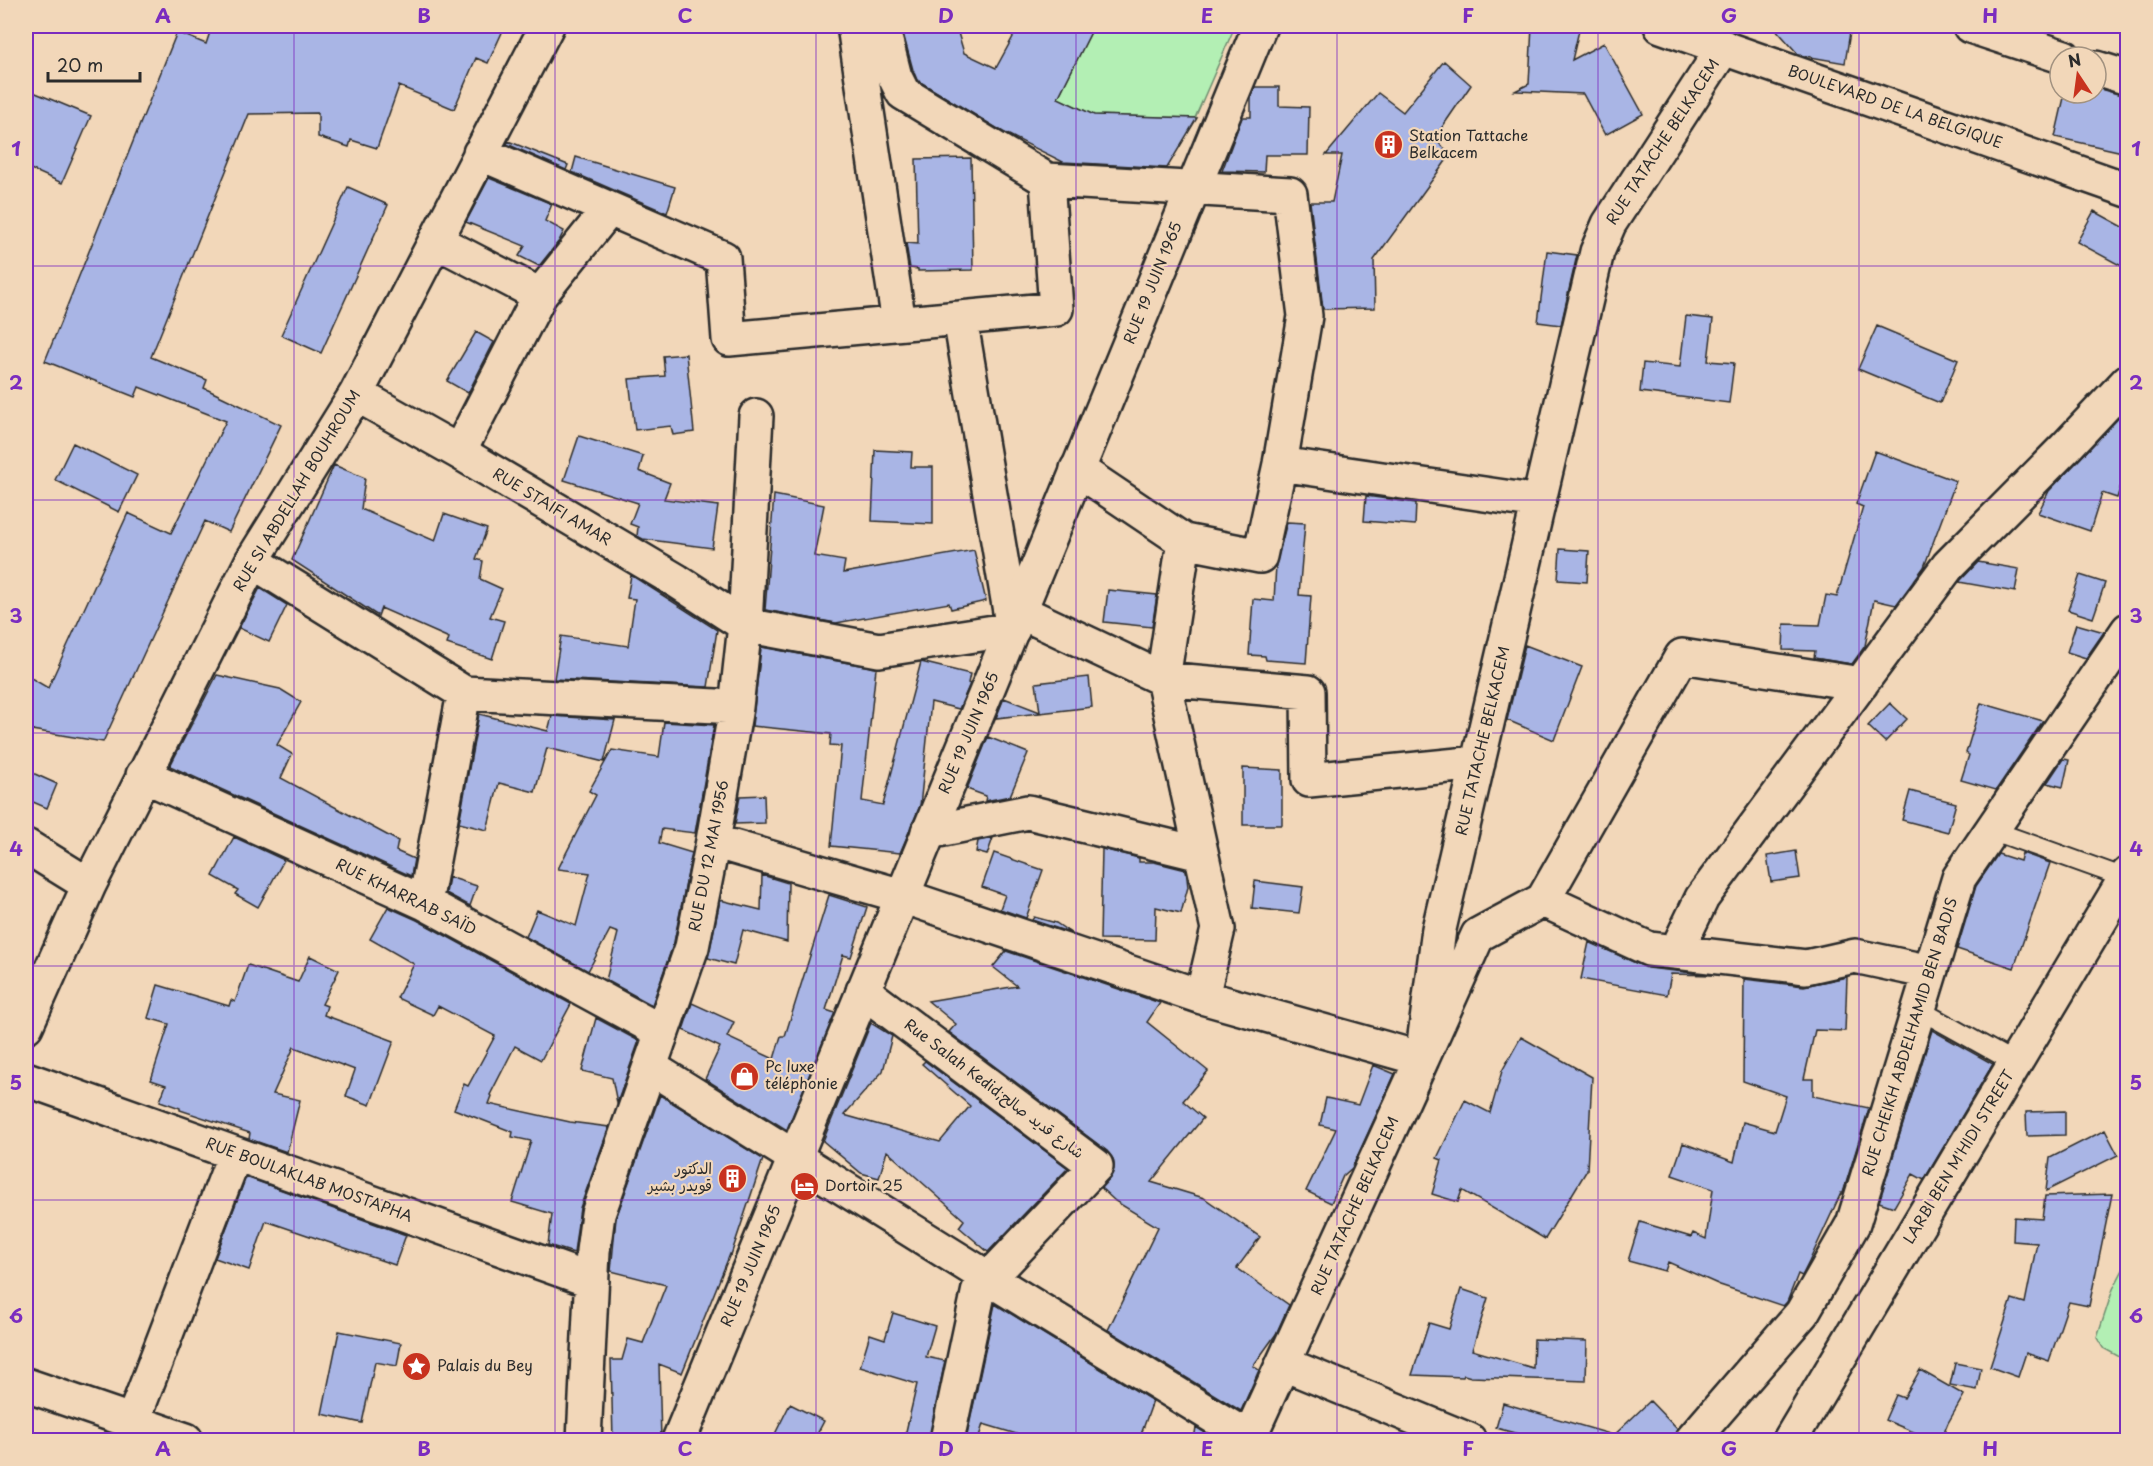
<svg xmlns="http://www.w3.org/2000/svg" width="2153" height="1466" viewBox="0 0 2153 1466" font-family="'Playpen Sans','Playpen Sans Arabic',sans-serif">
  <rect width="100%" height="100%" fill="#f2d7b9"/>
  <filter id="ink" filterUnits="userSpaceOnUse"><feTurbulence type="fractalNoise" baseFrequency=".0167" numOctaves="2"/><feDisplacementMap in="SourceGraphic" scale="12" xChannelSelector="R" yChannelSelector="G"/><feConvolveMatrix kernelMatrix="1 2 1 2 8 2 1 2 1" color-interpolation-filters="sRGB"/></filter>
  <g filter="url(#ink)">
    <path fill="#b3efb4" stroke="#6f8d70" stroke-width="1.5" d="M1094,26H1235L1195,118H1186L1094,115L1058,98Z
      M2127,1262V1361L2103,1348L2097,1338L2113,1289Z"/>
    <path fill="#a9b5e5" stroke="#2b2b2b" stroke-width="1.5" d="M212,26H505L488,63L476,58L454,109L399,86L377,148L351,140L349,147L318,137V113L249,114L151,357L207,380L204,388L281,425L229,532L205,521L103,742L26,729V675L48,688L128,513L171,533L226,421L139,387L135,397L45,361L177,32L206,44Z
      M901,26H956L964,53L996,68L1019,26H1094L1058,98L1094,115L1197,118L1167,168L1063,162L1003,132L917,80L913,70Z
      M1532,26H1580L1572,60L1604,43L1643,114L1605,135L1583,94L1515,91L1529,84Z
      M1773,26H1851L1845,63L1799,55Z
      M1444,61L1471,85L1434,139L1451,154L1374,260L1375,308L1323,309L1310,202H1332L1342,155H1326L1378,93L1403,112Z
      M1255,87H1279V106L1309,107L1308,155H1265L1264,172L1222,171L1242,117H1251V96Z
      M2096,88L2127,96V153L2055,137L2065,93H2096Z
      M26,89L91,116L62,183L26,167Z
      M508,141L568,165L566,170L507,144Z
      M576,157L675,187L667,213L572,172Z
      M971,158L973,270L918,271V269L910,268L906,243L918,244L916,159Z
      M489,178L552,204L545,221L564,231L559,241L539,266L519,256L525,246L466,222Z
      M348,187L388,205L321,353L281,335Z
      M2094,211L2127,229V269L2077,242Z
      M1547,251L1577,255L1561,325L1538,322Z
      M1686,316L1713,319L1708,361L1734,363L1729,403L1640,392L1643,363L1680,367Z
      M1877,326L1958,360L1940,403L1858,369Z
      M476,332L494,342L468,393L447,381Z
      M686,354L694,432L673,435L671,426L635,430L629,379L665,376L663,356Z
      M2127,409V466L2117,498L2102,493L2090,531L2038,513L2049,491Z
      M579,436L643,456L639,471L670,483L664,499L718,506L712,548L643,539L637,536L638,527L630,524L638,503L564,480Z
      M73,443L137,475L119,512L55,480Z
      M875,450L912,452L911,467H933V524L872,521Z
      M1875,451L1956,481L1924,567L1896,605L1874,600L1865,646L1852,664L1814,658L1815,651L1783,650L1784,624L1820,625L1826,595L1837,597L1863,507L1856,504Z
      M334,465L365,478L361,509L435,541L444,514L487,529L476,559L483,561L480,579L502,589L490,617L504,621L492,659L447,644L449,638L381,608L378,616L292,560Z
      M774,495L824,505L814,556L845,561L843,573L974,550L986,601L951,609L949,603L836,623L765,610Z
      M1366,496L1416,503L1415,525L1364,521Z
      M1287,522L1305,523L1299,595L1311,596L1306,663L1266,660L1265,656L1249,655L1253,599L1274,601L1276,564Z
      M1560,549L1589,551L1587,582L1558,580Z
      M1978,562L2019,569L2015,592L1959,582Z
      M631,575L717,630L708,687L554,679L561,636L628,646L635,599L627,598Z
      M2080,575L2105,583L2093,618L2068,610Z
      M260,588L287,605L269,642L239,628Z
      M1108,590L1157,595L1152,627L1104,622Z
      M2076,624L2104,632L2086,658L2067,652Z
      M1525,645L1582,667L1554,740L1507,720Z
      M761,647L876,668L862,801L883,805L921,662L970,674L968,683L970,684L959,709L931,702L920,806L900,853L831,846L841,746L830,745L831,734L752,726Z
      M217,675L280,689L301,702L277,745L292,754L281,778L398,841L396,851L414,859L411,876L170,766Z
      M1089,677L1092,707L996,718L1004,698L1040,712L1036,683Z
      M1890,703L1907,719L1885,742L1868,726Z
      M1981,703L2043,721L1996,790L1961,780L1969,755L1966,753Z
      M479,714L548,731L552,716L615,720L604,762L547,748L535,792L499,783L487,830L459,823Z
      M664,722L714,725L695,833L662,829L659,843L692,853L674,942L652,1005L606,980L618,933L610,930L588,971L526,937L537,910L576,926L590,873L558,869L596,795L589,791L612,750L659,757Z
      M988,737L1028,753L1010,796L985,801L986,796L967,789Z
      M2063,759L2069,760L2063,787L2047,783Z
      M1243,768L1282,770V825H1243Z
      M26,770L57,784L47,808L26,799Z
      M1910,791L1956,803L1948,832L1902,820Z
      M764,795L765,823L735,824L740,796Z
      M234,837L284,860L258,907L235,894L238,890L213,876Z
      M993,838L987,855L976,852L978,841Z
      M1102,849L1139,858V862H1154L1186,870L1188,887L1181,913L1156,907L1155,940L1100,939Z
      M1796,851L1800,878L1771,882L1767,856Z
      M994,853L1043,870L1026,918L1000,909L1005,895L982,887Z
      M2022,853L2050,863L2014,968L1957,949L1976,886L1998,854L2020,861Z
      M762,875L788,883L787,942L743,930L734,965L708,958L720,900L761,910Z
      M449,877L477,886L470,906L446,893Z
      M1255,881L1303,887L1299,913L1252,908Z
      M829,895L867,907L851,957L843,955L826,1010L835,1013L787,1130L705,1079L720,1047L683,1030L692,1003L734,1022L727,1037L774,1059L781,1036H785Z
      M388,907L417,920L571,1004L541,1060L515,1046L490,1095L492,1096L489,1104L570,1122L609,1127L580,1208L574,1253L548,1245L552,1214L512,1202L531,1141L512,1137L513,1132L454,1109L464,1084L468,1086L495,1036L438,1006L433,1015L397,998L414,964L370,939Z
      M1034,917L1056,923L1071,933L1032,920Z
      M1589,942L1647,968L1713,975L1671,974L1667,995L1581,979Z
      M1006,951L1160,1003L1147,1022L1208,1071L1183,1101L1203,1118L1151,1182L1204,1198L1260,1237L1237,1268L1289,1305L1276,1334L1253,1366L1259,1370L1241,1411L1108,1330L1158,1227L1115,1201L1101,1188L1110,1178L1114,1169L1113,1159L1107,1151L949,1032L956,1024L928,1001L1017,986L993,967Z
      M310,956L339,970L322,1004L327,1006L324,1015L394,1041L370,1105L346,1096L355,1070L294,1047L273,1094L300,1100L287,1152L249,1139L250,1133L180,1110V1108L160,1101L166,1085L151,1080L169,1024L148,1018L158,985L229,1006L231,1000L235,1002L248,965L298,982Z
      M1847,977L1845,1031L1815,1030L1804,1079H1813V1096L1869,1108L1843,1193H1841L1809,1262L1802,1276L1798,1274L1787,1302L1783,1306L1720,1285L1668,1262L1665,1271L1628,1261L1640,1222L1691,1237L1693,1233L1706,1239L1713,1189L1672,1175L1683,1143L1734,1162L1743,1122L1775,1131L1786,1096L1743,1081L1744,979L1804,986Z
      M596,1018L639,1041L617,1103L612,1078L582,1071Z
      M871,1023L892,1036L883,1071L844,1115L940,1142L970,1106L922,1064L925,1061L1068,1168L988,1252L959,1227L964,1220L887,1151L879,1178L861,1173L823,1141Z
      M1932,1030L1993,1064L1924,1180L1913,1174L1894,1207L1879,1202Z
      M1521,1037L1592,1077L1587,1170L1545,1239L1462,1190L1458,1202L1432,1194L1442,1160L1437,1158L1465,1100L1490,1113L1502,1071Z
      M1373,1065L1395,1074L1352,1168L1343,1176L1331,1203L1306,1191L1336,1129L1320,1125L1326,1098L1358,1105Z
      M660,1095L763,1159L731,1255L730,1254L682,1373L659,1364L661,1440H613L611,1360H622L628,1339L643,1343L666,1285L611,1271L616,1218Z
      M2065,1111V1135L2027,1136L2026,1112Z
      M2105,1130L2118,1155L2046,1191L2050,1158Z
      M246,1177L406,1235L395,1265L266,1221L249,1270L215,1258Z
      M2112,1194L2089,1306L2069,1302L2049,1361L2026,1353L2018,1377L1990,1367L2012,1299L2025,1303L2037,1243L2013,1241L2014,1217L2042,1219L2045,1196Z
      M1461,1289L1488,1298L1472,1350L1533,1368L1534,1339L1587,1341L1586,1381L1471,1377L1464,1375L1463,1377L1412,1375L1429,1323L1449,1329Z
      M995,1304L1153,1401L1139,1440H1037L983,1424L978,1440H966Z
      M893,1313L935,1326L926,1357L945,1361L929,1440H904L917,1384L860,1367L870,1334L885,1339Z
      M339,1331L401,1343L397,1366L375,1362L362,1423L322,1414Z
      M1955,1363L1981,1368L1977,1390L1950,1385Z
      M1920,1370L1964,1395L1948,1423L1941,1440H1913L1916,1433L1885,1420L1896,1395L1904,1398Z
      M1650,1401L1677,1429L1674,1440H1541L1496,1428L1503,1403L1610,1434L1609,1440Z
      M790,1404L824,1421L814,1440H772Z
      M1196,1427L1217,1440H1194Z"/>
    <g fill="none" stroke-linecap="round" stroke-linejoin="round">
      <defs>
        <path id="lane" d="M1991,830L2125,878
          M1918,1009L2015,1063"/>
        <path id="street" d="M854,26L899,323
          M882,26L895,77L903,93L1047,180L1290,194L1305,316L1280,464L1260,556L1184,541L1077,469
          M436,241L540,295
          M960,318L1056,309L1047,180
          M356,394L459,452L677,581L745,625L879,650L1013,629L960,318L729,339L723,258L480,153
          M459,452L540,295L609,209
          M1280,464L1539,502
          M1184,541L1163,679L1218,929L1202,997
          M252,561L464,693L736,707
          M1019,611L1163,679L1308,692L1309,780L1478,763
          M143,775L425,903L662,1032
          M928,832L1028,812L1201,854
          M713,841L902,896L1202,997L1422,1059L1478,935L1543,900L1649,949L1806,967L1855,956L1930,972
          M26,846L89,885
          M1543,900L1682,656L1861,684
          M425,903L464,693
          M1676,952L1702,898L1948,566L2065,448L2128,381
          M863,991L1096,1166L979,1289L947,1440
          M26,1026L89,885L252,561L356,394L547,26
          M650,1067L988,1278L1252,1440
          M26,1079L592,1281
          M1284,1364L1469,1440
          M26,1385L186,1440
          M132,1423L235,1154
          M584,1440L593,1251L598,1214L692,947L713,841L736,707L745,625L756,416
          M1248,1440L1422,1059L1439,929L1597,252L1609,224L1724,47
          M1692,1440L1802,1313L1853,1224L1959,878L2128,630"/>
        <path id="secondary" d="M1661,26L2128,190
          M1970,26L2064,57
          M2096,68L2128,78
          M679,1440C875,970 1064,497 1260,26
          M1790,1440L2128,874"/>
      </defs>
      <use href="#lane" stroke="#2b2b2b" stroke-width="22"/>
      <use href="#street" stroke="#2b2b2b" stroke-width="38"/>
      <use href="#secondary" stroke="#2b2b2b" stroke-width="38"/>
      <use href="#lane" stroke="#f2d7b9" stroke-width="18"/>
      <use href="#street" stroke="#f2d7b9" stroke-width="33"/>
      <use href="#secondary" stroke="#f2d7b9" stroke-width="33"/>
    </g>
  </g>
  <path fill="none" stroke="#7b2cbf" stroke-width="1.5" stroke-opacity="0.55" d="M294,26V1440M555,26V1440M816,26V1440M1076,26V1440M1337,26V1440M1598,26V1440M1859,26V1440M26,266H2128M26,500H2128M26,733H2128M26,966H2128M26,1200H2128"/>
  <defs>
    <symbol id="building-disc" viewBox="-11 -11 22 22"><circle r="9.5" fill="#c8321e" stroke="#f2d7b9"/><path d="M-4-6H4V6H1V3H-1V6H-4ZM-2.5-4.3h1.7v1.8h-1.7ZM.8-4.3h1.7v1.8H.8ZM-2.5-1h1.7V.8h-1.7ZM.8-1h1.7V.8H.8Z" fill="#fff"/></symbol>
    <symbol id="shop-disc" viewBox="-11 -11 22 22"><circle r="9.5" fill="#c8321e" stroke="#f2d7b9"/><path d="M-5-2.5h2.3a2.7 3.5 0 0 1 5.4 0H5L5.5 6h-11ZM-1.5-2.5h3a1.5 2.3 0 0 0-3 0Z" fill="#fff"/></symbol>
    <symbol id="hotel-disc" viewBox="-11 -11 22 22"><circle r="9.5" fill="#c8321e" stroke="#f2d7b9"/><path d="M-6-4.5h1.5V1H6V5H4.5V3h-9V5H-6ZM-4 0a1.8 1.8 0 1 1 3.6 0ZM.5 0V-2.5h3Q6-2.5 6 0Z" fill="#fff"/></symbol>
    <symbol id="sight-disc" viewBox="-11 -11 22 22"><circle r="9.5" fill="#c8321e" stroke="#f2d7b9"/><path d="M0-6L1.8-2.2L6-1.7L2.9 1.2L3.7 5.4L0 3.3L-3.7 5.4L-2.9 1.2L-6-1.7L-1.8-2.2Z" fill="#fff"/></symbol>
  </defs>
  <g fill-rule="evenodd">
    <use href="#building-disc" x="1372" y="128" width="33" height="33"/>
    <use href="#shop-disc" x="728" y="1060" width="33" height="33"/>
    <use href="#building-disc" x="716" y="1162" width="33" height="33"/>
    <use href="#hotel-disc" x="788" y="1170" width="33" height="33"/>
    <use href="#sight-disc" x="400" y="1350" width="33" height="33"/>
  </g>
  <g text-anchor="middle" stroke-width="4.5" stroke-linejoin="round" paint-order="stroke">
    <g font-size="15" fill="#2b2b2b" stroke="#f2d7b9">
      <text transform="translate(1895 107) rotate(19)" y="5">BOULEVARD DE LA BELGIQUE</text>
      <text transform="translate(1663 142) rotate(-57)" y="5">RUE TATACHE BELKACEM</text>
      <text transform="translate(1153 283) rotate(-68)" y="5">RUE 19 JUIN 1965</text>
      <text transform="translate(297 491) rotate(-59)" y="5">RUE SI ABDELLAH BOUHROUM</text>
      <text transform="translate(552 507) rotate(31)" y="5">RUE STAIFI AMAR</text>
      <text transform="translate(969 733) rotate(-67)" y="5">RUE 19 JUIN 1965</text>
      <text transform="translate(1483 741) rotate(-77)" y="5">RUE TATACHE BELKACEM</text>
      <text transform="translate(709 856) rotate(-79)" y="5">RUE DU 12 MAI 1956</text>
      <text transform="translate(406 897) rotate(26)" y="5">RUE KHARRAB SAÏD</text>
      <text transform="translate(1910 1037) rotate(-73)" y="5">RUE CHEIKH ABDELHAMID BEN BADIS</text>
      <text transform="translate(994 1089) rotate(37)" y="5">Rue Salah Kedid;شارع قديد صالح</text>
      <text transform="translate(1959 1157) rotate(-59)" y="5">LARBI BEN M'HIDI STREET</text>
      <text transform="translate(309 1180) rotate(20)" y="5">RUE BOULAKLAB MOSTAPHA</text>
      <text transform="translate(1355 1206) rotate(-66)" y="5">RUE TATACHE BELKACEM</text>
      <text transform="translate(751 1266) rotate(-67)" y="5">RUE 19 JUIN 1965</text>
    </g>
    <g font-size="15" fill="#2b2b2b" stroke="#f2d7b9" text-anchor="start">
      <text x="1409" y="141">Station Tattache<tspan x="1409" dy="17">Belkacem</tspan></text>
      <text x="765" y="1072">Pc luxe<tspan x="765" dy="17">téléphonie</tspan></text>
      <text x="712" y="1174" text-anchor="end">الدكتور<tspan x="712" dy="17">قويدر بشير</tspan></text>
      <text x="825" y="1191">Dortoir 25</text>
      <text x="437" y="1371">Palais du Bey</text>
    </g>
  </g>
  <rect width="2153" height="1466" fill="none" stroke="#f2d7b9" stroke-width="66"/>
  <g transform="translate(2078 75) rotate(347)"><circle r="28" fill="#f2d7b9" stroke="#a29280" stroke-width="1.5"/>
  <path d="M0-4.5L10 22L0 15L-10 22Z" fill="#c8321e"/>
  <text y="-9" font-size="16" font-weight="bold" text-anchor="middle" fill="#2b2b2b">N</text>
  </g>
  <path d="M48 72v9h92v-9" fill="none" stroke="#2b2b2b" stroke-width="3"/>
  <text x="57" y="72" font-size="18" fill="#2b2b2b" stroke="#f2d7b9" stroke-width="4.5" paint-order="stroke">20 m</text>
  <rect x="33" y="33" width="2087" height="1400" fill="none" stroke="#7b2cbf" stroke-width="2"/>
  <g font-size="20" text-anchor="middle" font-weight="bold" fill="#7b2cbf">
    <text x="163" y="23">A</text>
    <text x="424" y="23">B</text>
    <text x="685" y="23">C</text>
    <text x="946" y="23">D</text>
    <text x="1207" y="23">E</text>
    <text x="1468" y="23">F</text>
    <text x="1729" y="23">G</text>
    <text x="1990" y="23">H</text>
    <text x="16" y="156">1</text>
    <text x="2136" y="156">1</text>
    <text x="16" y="390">2</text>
    <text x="2136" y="390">2</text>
    <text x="16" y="623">3</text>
    <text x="2136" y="623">3</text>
    <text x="16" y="856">4</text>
    <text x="2136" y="856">4</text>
    <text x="16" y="1090">5</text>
    <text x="2136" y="1090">5</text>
    <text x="16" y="1323">6</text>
    <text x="2136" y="1323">6</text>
    <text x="163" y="1456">A</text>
    <text x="424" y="1456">B</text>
    <text x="685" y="1456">C</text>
    <text x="946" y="1456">D</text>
    <text x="1207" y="1456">E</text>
    <text x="1468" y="1456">F</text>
    <text x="1729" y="1456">G</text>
    <text x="1990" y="1456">H</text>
  </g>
</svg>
